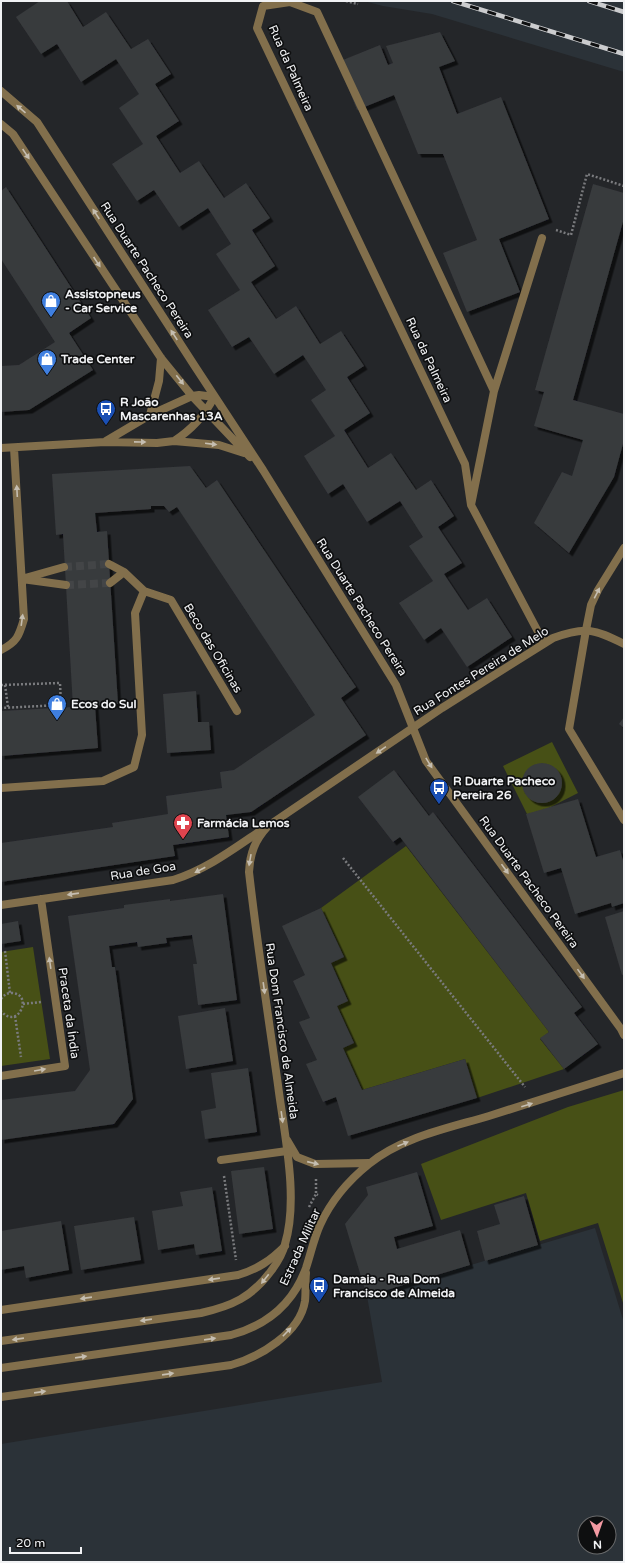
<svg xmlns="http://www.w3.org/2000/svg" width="625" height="1563" viewBox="0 0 625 1563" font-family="'Varela Round',sans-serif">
  <defs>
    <filter id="shadow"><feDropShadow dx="3.5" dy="3.5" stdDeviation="0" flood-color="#0009"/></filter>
  </defs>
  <rect width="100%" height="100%" fill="#242629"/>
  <path fill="#2b3238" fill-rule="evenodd" d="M364,1H624V72L432,14L383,6Z
    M595,1228L624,1323V1562H1V1444L382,1382L367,1296ZM585,1523H609V1547H585Z"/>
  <path fill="#475016" d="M552,742L578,793L529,818L503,766Z
    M406,846L549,1032L540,1039L564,1069L477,1098L465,1059L362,1090L343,1048L354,1043L337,1006L348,1000L331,963L344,957L321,908Z
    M33,947L50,1059L1,1066V952Z
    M624,1090V1306L598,1223L540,1241L526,1193L441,1220L421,1164L568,1107Z"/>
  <path fill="#383a3d" filter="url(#shadow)" d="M40,1H67L83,27L106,12L131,49L148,39L171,74L155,84L179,121L156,136L180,173L199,161L224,198L246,183L270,218L252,230L275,266L251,282L276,319L296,306L320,344L341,331L364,366L347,377L370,413L344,430L368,468L391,453L416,490L431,480L454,516L438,527L462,563L444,574L468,610L487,598L512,637L467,667L441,628L424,640L399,603L433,581L409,546L423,537L400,501L367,522L343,484L328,494L304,456L335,436L311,400L326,390L303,355L274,374L249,337L232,347L208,310L240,290L216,254L231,244L208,208L179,227L154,190L137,201L112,164L143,144L119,108L139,94L116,59L81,82L57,44L41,54L16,17Z
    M440,32L455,61L439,67L457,114L501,97L549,219L499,239L520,292L467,312L443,253L477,240L443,154H418L394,95L357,110L338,62L380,45L388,65L393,63L386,46Z
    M593,184L624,193V218L573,400L624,414V440L614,477L569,553L534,523L562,472L572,476L583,440L534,426L544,392L535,390Z
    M6,187L91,318L69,333L93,370L29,410L1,412V366L19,365L55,342L1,259V191Z
    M190,466L206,488L217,480L356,687L341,698L366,735L251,812L226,815L229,837L173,845L175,856L1,882V843L113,827L112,823L168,814L166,796L222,788L220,772L234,770L315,715L177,507L169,512L164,506H151V509L95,513L97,532L107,531L118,704L95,706L98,748L1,756V711L73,707L63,534L56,535L52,474Z
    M196,691L198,722H209L211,750L167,753L163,694Z
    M624,717V728L619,724Z
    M522 783a20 20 0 1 1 40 0a20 20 0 1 1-40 0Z
    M394,770L429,816L433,812L582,1007L574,1013L598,1044L564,1069L540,1038L549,1032L400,837L393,842L358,797Z
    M578,799L596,857L620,850L624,864V903L612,907L611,903L575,914L561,868L544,873L526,814Z
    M223,894L237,1000L198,1005L193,964H197L192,935L166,938L167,943L138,947L137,942L109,946L112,967H115L133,1099L114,1124L1,1140V1100L75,1091L90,1070L68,916L124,908V905L170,899V901Z
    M321,908L344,957L331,963L348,1001L337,1006L354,1043L343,1048L362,1090L465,1059L477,1098L348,1136L336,1097L323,1102L306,1064L317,1060L299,1022L310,1018L293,981L305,975L282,926Z
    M624,911V974L622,975L605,917Z
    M18,921L21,941L1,944V924Z
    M225,1008L233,1061L186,1069L178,1016Z
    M248,1068L257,1132L205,1139L201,1111L216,1108L211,1073Z
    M264,1167L273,1229L239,1234L231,1171Z
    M417,1172L433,1226L394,1237L397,1249L460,1230L470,1265L367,1296L345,1224L368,1195L366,1187Z
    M212,1187L222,1251L196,1255L194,1244L158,1250L152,1211L183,1206L180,1192Z
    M524,1196L538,1245L485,1261L477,1231L500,1224L494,1205Z
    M134,1217L141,1260L81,1270L74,1226Z
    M61,1221L69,1270L26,1278L24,1266L1,1270V1231Z"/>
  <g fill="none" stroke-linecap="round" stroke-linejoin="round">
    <path stroke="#434547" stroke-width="8" stroke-dasharray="8 4" stroke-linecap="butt" d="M64,567L109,564
      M66,585L110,583"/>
    <path stroke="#7a7b7e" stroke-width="2.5" stroke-dasharray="2 2" stroke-linecap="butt" d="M346,1L358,4
      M556,230L571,235L587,174L624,186
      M1,685L60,683L61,705L1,708
      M5,685L8,707
      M343,858L525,1087
      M5,951L10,993
      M1,999C4,995 7,993 12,993C34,994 18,1031 1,1011
      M23,1004L41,1002
      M15,1016L21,1057
      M224,1176L236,1260
      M316,1179V1194L318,1195
      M309,1207L316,1194"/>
    <path stroke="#826f4c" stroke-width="8" d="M221,1160L287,1151"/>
    <path stroke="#826f4c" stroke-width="8" d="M1,91L37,122L196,368L263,470L396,685L426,761L621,1029L624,1035
      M1,124L13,134L161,358L192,396L250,457
      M494,391L542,238
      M150,415L159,381L161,358
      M106,441L150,415L192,396L199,395L214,397
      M174,441C191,430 205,415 214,397
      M1,448L105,442L157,443L174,441L219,445L244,453
      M471,505L465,464L257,28L263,6L290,2L317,12L494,391L471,505L544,643
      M624,548L598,590L591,605L586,630L569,729L624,820
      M25,578L64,567
      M22,579L66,585
      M110,583L124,572
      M144,591L171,600L237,711
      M1,650C17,642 19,636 24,619L14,448
      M1,788L103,781L134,767L142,735L135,613L144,591L124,572L109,564
      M1,905L173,880C208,869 236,847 266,827
      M1,1076L65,1066L41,899
      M1,1310L238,1275C258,1269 271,1260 285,1246"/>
    <path stroke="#826f4c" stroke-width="8" d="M287,1140L297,1157L315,1164L369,1163
      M1,1341L201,1313C232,1306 252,1297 271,1271C277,1263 283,1253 285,1244C299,1198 284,1133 278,1085C268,1014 257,943 249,872C250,853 255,840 268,826L442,708L553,638C585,626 594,629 624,644
      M1,1368L231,1335C268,1325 293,1304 306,1268C311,1253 314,1238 320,1225C331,1201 349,1180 369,1164C402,1137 449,1128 489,1116C534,1102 579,1087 624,1073
      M1,1397L231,1365C260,1357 300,1333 305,1301C306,1292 305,1282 306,1273"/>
    <defs>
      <path id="rail" d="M453,1L624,54
        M589,1L624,12"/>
    </defs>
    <use href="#rail" stroke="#cbccce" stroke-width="4.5"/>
    <use href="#rail" stroke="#0e0f10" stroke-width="3" stroke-dasharray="9" stroke-linecap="butt"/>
  </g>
  <defs><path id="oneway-solid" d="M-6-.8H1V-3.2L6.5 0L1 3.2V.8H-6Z"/></defs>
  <g fill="#c5beb1">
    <use href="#oneway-solid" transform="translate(21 109) rotate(-139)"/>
    <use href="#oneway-solid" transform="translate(26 154) rotate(56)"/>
    <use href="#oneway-solid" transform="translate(96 214) rotate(-123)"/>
    <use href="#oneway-solid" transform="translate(97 262) rotate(56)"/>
    <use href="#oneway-solid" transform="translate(174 335) rotate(-123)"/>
    <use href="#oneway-solid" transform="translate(180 380) rotate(52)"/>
    <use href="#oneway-solid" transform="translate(140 442) rotate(1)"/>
    <use href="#oneway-solid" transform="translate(211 444) rotate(7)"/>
    <use href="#oneway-solid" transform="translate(17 491) rotate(-93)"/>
    <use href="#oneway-solid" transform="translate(597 593) rotate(-63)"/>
    <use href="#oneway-solid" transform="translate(22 620) rotate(-82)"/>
    <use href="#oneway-solid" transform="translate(381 750) rotate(146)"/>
    <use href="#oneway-solid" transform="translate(429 763) rotate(58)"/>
    <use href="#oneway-solid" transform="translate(250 860) rotate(100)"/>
    <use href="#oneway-solid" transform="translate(505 869) rotate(54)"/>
    <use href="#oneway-solid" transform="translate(200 870) rotate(153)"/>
    <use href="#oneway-solid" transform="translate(73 894) rotate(172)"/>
    <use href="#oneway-solid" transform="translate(50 963) rotate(-98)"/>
    <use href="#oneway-solid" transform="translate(581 974) rotate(54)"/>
    <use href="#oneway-solid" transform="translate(264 988) rotate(82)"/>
    <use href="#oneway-solid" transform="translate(40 1070) rotate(-10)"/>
    <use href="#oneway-solid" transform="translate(527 1105) rotate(-17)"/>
    <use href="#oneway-solid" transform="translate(282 1117) rotate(82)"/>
    <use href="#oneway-solid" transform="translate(403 1144) rotate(-22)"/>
    <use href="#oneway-solid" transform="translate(313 1163) rotate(13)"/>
    <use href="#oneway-solid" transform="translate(214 1279) rotate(172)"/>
    <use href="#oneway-solid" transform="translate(265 1279) rotate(128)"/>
    <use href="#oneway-solid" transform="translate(86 1298) rotate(172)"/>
    <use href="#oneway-solid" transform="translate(146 1320) rotate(172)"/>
    <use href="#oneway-solid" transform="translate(287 1332) rotate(-46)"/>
    <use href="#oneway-solid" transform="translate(18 1339) rotate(172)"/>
    <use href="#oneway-solid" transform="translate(210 1339) rotate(-8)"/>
    <use href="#oneway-solid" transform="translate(81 1357) rotate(-8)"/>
    <use href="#oneway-solid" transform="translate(168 1374) rotate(-8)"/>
    <use href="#oneway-solid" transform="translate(40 1392) rotate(-8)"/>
  </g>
  <defs>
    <symbol id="shop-pin" viewBox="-11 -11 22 30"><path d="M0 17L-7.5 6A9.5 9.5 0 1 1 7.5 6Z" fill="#3f7fe0" stroke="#0e0f10"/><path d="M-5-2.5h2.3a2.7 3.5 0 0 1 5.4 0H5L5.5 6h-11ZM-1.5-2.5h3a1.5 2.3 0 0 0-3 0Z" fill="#fff"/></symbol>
    <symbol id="bus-pin" viewBox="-11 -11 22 30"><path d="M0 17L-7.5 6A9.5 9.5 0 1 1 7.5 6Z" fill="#1a4fb4" stroke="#0e0f10"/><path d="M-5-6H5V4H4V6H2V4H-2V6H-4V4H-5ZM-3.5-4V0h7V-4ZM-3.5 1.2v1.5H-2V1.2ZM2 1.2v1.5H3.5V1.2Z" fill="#fff"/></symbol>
    <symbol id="pharmacy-pin" viewBox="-11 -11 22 30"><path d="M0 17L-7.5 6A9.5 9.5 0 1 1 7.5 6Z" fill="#e0444e" stroke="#0e0f10"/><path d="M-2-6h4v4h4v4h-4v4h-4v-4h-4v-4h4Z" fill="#fff"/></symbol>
  </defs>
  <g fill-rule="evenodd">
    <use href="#shop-pin" x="40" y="290" width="22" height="30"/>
    <use href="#shop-pin" x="36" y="348" width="22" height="30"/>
    <use href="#bus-pin" x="95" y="398" width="22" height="30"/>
    <use href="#shop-pin" x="46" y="693" width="22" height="30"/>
    <use href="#bus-pin" x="428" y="777" width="22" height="30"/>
    <use href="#pharmacy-pin" x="172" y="812" width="22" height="30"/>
    <use href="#bus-pin" x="308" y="1275" width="22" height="30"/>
  </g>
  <g text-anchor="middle" stroke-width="3.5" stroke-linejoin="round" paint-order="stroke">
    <g font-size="12" fill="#f1f2f4" stroke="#0e0f10">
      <text transform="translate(291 68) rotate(66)" y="4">Rua da Palmeira</text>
      <text transform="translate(147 270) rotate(57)" y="4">Rua Duarte Pacheco Pereira</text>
      <text transform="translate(429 360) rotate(65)" y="4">Rua da Palmeira</text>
      <text transform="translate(362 607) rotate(58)" y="4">Rua Duarte Pacheco Pereira</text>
      <text transform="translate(213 648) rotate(59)" y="4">Beco das Oficinas</text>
      <text transform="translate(481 671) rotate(-32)" y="4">Rua Fontes Pereira de Melo</text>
      <text transform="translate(143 871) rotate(-9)" y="4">Rua de Goa</text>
      <text transform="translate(529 882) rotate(54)" y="4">Rua Duarte Pacheco Pereira</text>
      <text transform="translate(69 1013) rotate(82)" y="4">Praceta da Índia</text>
      <text transform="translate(282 1031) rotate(82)" y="4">Rua Dom Francisco de Almeida</text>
      <text transform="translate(300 1247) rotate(-66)" y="4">Estrada Militar</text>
    </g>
    <g font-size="12" font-weight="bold" fill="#f1f2f4" stroke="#0e0f10" text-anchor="start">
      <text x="65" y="298">Assistopneus<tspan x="65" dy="14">- Car Service</tspan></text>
      <text x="61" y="363">Trade Center</text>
      <text x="120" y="406">R João<tspan x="120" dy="14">Mascarenhas 13A</tspan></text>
      <text x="71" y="708">Ecos do Sul</text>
      <text x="453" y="785">R Duarte Pacheco<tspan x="453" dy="14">Pereira 26</tspan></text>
      <text x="197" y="827">Farmácia Lemos</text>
      <text x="333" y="1283">Damaia - Rua Dom<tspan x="333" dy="14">Francisco de Almeida</tspan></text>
    </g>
  </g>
  <rect width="625" height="1563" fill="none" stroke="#f1f2f4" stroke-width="4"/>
  <g transform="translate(597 1535) rotate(178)"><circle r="19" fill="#0e0f10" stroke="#696a6b"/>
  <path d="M0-3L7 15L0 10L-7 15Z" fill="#f49aa3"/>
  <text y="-6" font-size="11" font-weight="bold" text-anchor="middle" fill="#f1f2f4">N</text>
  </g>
  <path d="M10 1547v6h71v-6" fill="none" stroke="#f1f2f4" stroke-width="2"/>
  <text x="16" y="1547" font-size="12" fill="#f1f2f4" stroke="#0e0f10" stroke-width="3" paint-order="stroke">20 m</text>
</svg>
